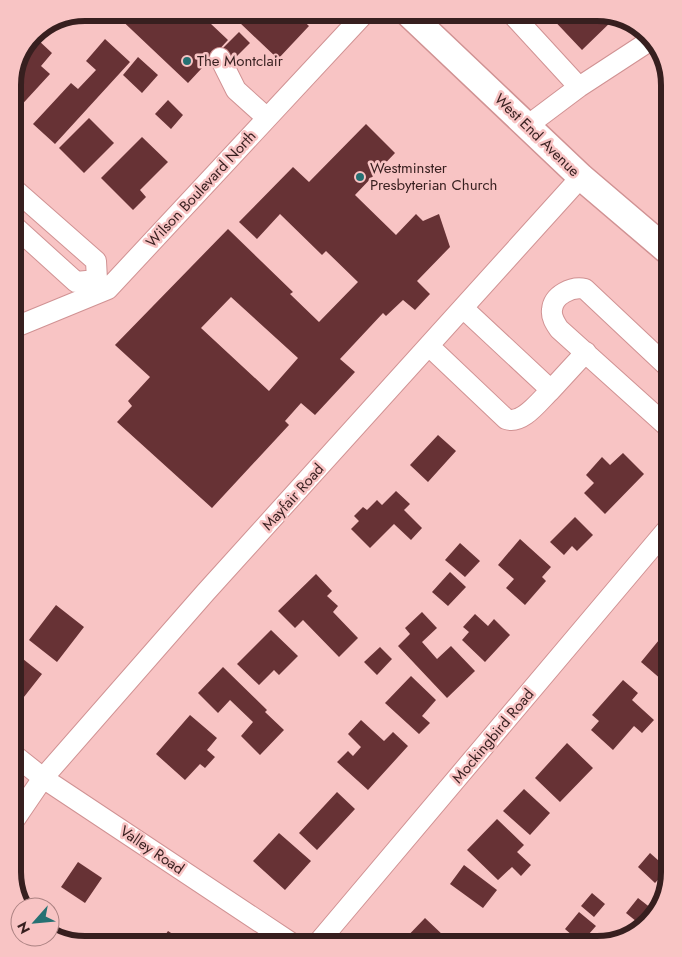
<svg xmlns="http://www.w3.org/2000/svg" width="682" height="957" viewBox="0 0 682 957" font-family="Jost,sans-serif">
  <rect width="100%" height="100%" fill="#f8c4c4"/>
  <path fill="#673235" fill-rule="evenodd" d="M114,13H220L210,23L228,40L188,83Z
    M248,13H295L309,26L278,59L239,22Z
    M547,13H601L616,17L582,50Z
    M239,32L250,43L234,59L223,48Z
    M37,39L52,53L41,66L50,74L16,111L13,108V80L29,48Z
    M105,39L130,62L55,144L33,124L71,83L78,89L96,70L86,61Z
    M138,57L158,75L142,93L123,75Z
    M168,100L183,115L171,129L155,114Z
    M89,118L114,143L84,173L59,148Z
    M366,124L395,153L355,195L396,235L416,214L423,221L439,214L450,247L417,281L430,294L415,310L403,300L386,316L383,313L340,359L355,372L315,415L301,403L285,421L289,425L212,508L117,422L132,406L128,401L150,377L115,345L228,229L293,292L290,294L319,322L358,282L326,251L322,255L280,214L257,239L239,222L293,167L309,182ZM231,297L298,358L269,391L201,328Z
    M142,137L168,162L140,190L146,197L133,210L101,178Z
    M438,435L456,451L428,482L410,465Z
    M623,453L644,474L605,514L584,493L594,483L586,475L602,457L610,465Z
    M396,491L410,504L404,510L422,528L411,540L394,524L370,548L351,529L359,521L354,516L363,507L367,510L377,500L382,505Z
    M575,517L593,535L577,551L572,546L564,555L550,542Z
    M520,539L551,567L542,577L546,581L525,605L506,588L514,579L498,565Z
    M460,543L480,561L465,577L445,560Z
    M450,572L466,587L448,606L432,592Z
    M316,574L332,591L327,596L338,606L333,612L358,638L339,657L303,620L295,628L278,611Z
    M56,605L84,627L57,662L29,640Z
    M422,612L437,628L422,642L437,659L451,646L475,671L447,698L398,646L410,634L405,628Z
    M475,614L488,626L494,619L510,635L485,662L462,640L469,632L463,627Z
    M668,629H669V686L641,662Z
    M271,630L298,656L279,675L274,670L259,685L237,664Z
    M380,647L392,659L377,675L364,662Z
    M23,659L42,674L20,702L13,696V673Z
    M223,667L267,710L265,712L284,730L260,755L241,736L253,722L230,700L218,713L198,693Z
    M411,676L436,700L422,716L430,723L419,734L385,703Z
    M623,680L638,693L632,700L654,720L642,733L634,726L613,750L591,730L599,721L592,715Z
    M190,715L217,738L207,750L215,757L205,768L200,764L185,780L156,754Z
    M361,720L384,741L393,732L408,746L368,790L337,762L348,751L353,756L361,747L348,734Z
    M567,743L593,768L560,802L535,778Z
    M524,789L550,813L530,835L503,811Z
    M337,792L355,809L317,850L299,833Z
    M497,819L524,845L517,852L531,865L521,876L512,867L498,880L467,850Z
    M279,833L311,861L285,890L253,861Z
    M650,853L668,869L655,883L638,867Z
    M78,862L102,878L85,903L61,887Z
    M464,865L497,890L483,908L450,884Z
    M592,893L605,904L594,917L581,906Z
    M638,898L656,912L642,926L626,913Z
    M579,912L596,926L581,943L565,929Z
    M425,918L445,937L438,944H400Z
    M168,931L188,944H159Z"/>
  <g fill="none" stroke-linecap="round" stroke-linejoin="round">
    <defs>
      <path id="minor" d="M511,13L579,87
        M220,58L236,90L267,118
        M527,126L579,87L651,40
        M13,188L96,261L97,280
        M13,225L76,282L97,280L106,288
        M13,328L108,289L365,13
        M429,346L506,419C523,425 540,400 551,390L463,308
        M551,390L586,352
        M669,428L559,329C555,323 551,317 552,310C553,295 572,286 585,289L669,368
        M13,754L43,778L293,944
        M13,822L43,778L205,593L581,177
        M317,944L669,527"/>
      <path id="major" d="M408,13L581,177L669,252"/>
    </defs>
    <use href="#minor" stroke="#d09293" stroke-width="22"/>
    <use href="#major" stroke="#d09293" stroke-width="29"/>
    <use href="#minor" stroke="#fff" stroke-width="20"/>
    <use href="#major" stroke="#fff" stroke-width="26"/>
  </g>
  <g fill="#267173" stroke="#f8c4c4" stroke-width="2">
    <circle cx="187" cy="61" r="5"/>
    <circle cx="360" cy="177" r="5"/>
  </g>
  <g text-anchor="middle" stroke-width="5" stroke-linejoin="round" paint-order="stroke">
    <g font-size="15" fill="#371f1f" stroke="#f8c4c4" text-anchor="start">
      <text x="197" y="66">The Montclair</text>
      <text x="370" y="173">Westminster<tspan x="370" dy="17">Presbyterian Church</tspan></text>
    </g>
    <g font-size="15" fill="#371f1f" stroke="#f8c4c4">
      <text transform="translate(537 135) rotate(44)" y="5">West End Avenue</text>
      <text transform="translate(201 189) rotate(-47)" y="5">Wilson Boulevard North</text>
      <text transform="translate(293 497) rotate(-48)" y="5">Mayfair Road</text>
      <text transform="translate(493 736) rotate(-50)" y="5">Mockingbird Road</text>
      <text transform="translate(152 850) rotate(34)" y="5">Valley Road</text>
    </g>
  </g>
  <path d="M0 0H682V957H0ZM85 21H597A64 64 0 0 1 661 85V872A64 64 0 0 1 597 936H85A64 64 0 0 1 21 872V85A64 64 0 0 1 85 21Z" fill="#f8c4c4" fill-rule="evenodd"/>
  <path fill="none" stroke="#371f1f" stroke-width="6" d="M85 21H597A64 64 0 0 1 661 85V872A64 64 0 0 1 597 936H85A64 64 0 0 1 21 872V85A64 64 0 0 1 85 21Z"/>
  <g transform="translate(35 922) rotate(243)"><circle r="24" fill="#f8c4c4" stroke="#ab8282"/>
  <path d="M0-4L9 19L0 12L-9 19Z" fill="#267173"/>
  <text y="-8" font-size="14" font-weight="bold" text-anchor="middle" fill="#371f1f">N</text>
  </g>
</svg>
